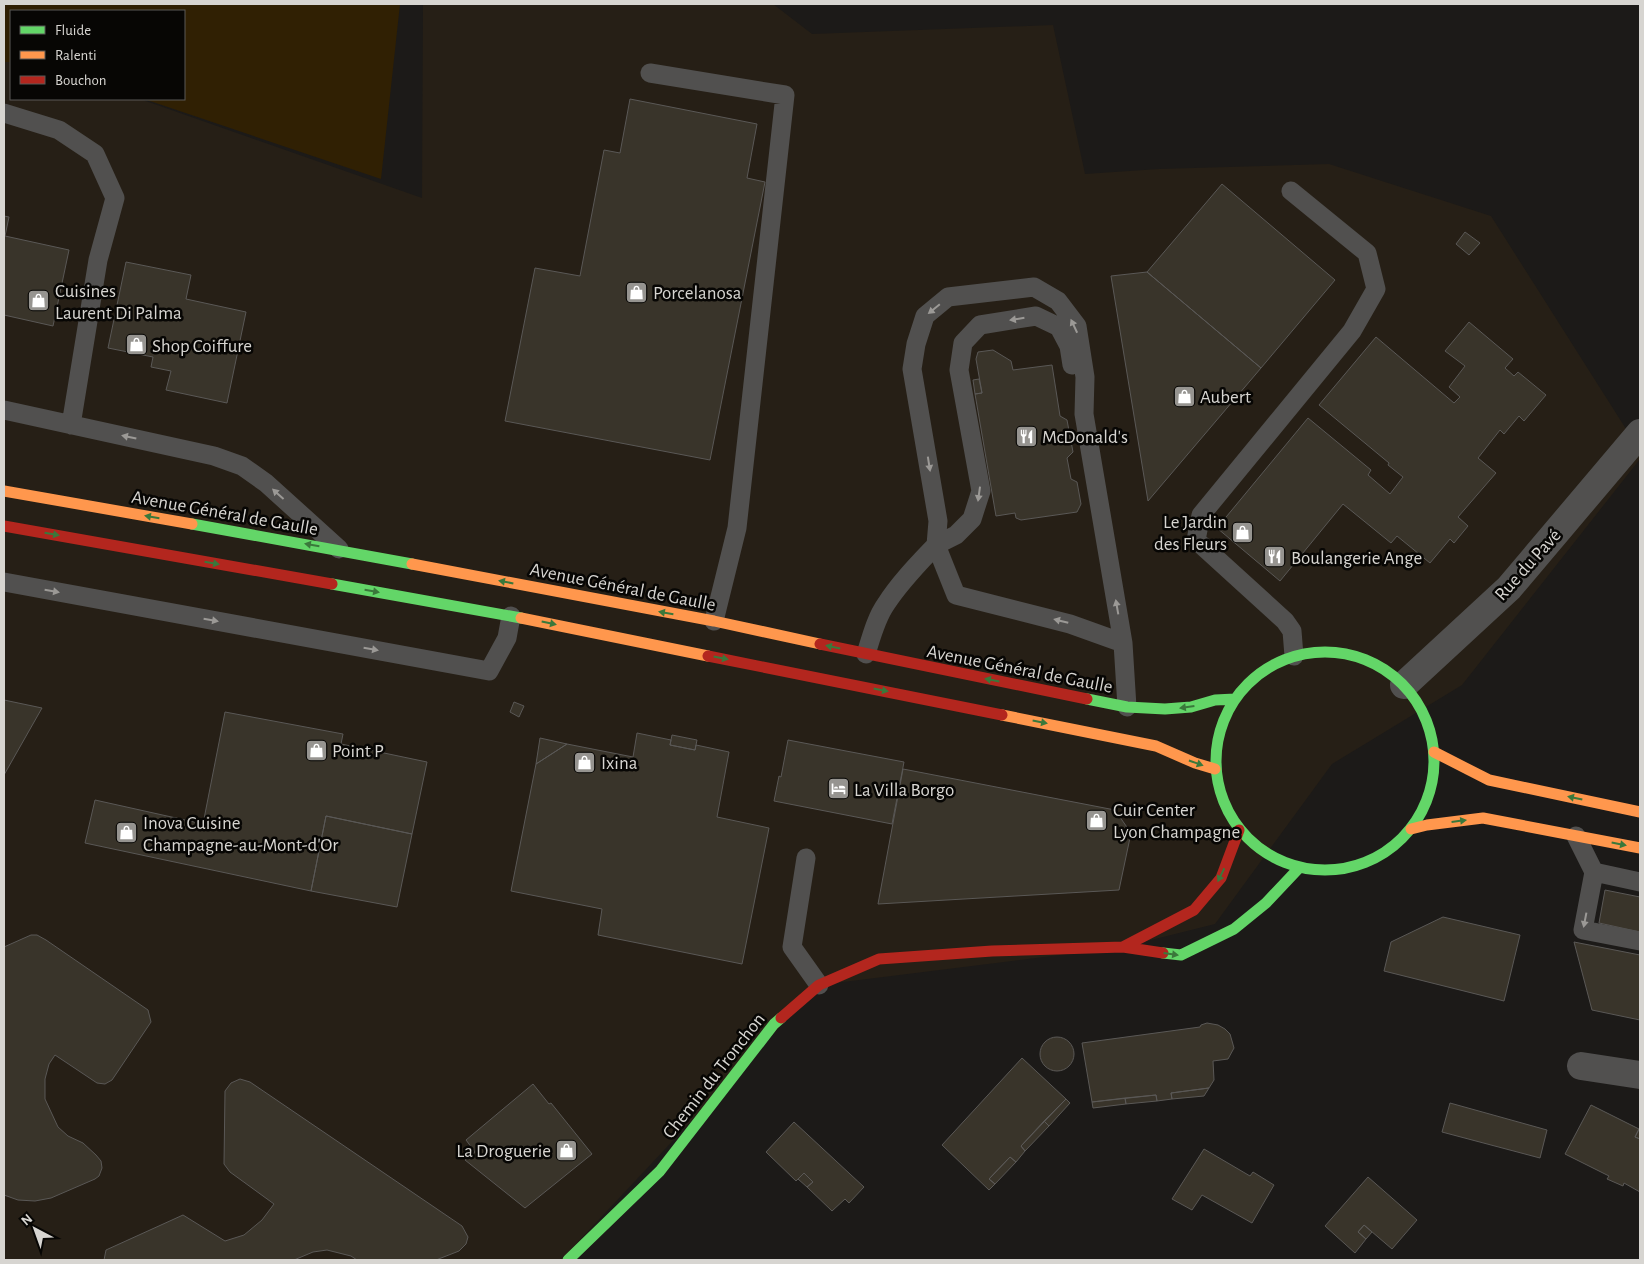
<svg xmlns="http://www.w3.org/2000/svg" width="1644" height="1264" viewBox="0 0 1644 1264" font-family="'Alegreya Sans',sans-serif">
  <rect width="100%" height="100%" fill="#1c1a18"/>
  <path fill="#261f16" d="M423,4H773L812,34L1053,25L1085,174L1159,169L1329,164L1491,216L1640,451V459L1462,685L1332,764L1215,924L1123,947L819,985L561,1260H4V62H11V99H140L422,198Z"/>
  <path fill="#302003" d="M4,4H400L381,179L144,99H184V11H11V62H4Z"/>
  <path fill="#39342a" stroke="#5a5856" d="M630,99L757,124L747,178L765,182L710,460L505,421L535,268L580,276L604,150L620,153Z
    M1222,184L1335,280L1261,368L1147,272Z
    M4,216L9,217L5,236L69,250L53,326L4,315Z
    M1465,232L1480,243L1469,255L1456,244Z
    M126,262L191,275L186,299L246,312L227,403L166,390L171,371L151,367L153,357L108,348Z
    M1147,272L1261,368L1148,501L1111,276Z
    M1469,322L1513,359L1505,368L1514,376L1518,372L1546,395L1524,421L1519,416L1504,434L1500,430L1478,458L1496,473L1458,517L1468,526L1454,543L1450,539L1430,563L1397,536L1391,543L1343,504L1280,581L1217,528L1308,418L1371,470L1368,475L1390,494L1403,477L1388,465L1389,463L1319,405L1376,337L1454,403L1460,397L1449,387L1465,366L1445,351Z
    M993,350L1011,361L1013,370L1052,365L1060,416L1067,420L1073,452L1067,458L1071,479L1077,482L1081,504L1077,512L1021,520L1016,518L1015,513L996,516L975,394L982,393L976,359L978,352Z
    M979,379L982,393L975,394L973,380Z
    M4,700L42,708L4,775Z
    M514,702L524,706L519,717L510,712Z
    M225,712L343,734L341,744L427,762L412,834L326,816L311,891L85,843L95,800L203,824Z
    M637,733L671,740L670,745L695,750L696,745L729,752L717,817L769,828L742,964L598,935L602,909L511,891L536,764L567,744L633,757Z
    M672,735L697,740L695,750L670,745Z
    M540,738L567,744L536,764Z
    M788,740L904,762L892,824L774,801L779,776L781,777Z
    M903,769L1115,810L1131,833L1119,890L878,904Z
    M326,816L412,834L397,907L311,891Z
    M1605,890L1640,897V932L1599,923Z
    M1443,917L1520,935L1504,1001L1384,971L1391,942Z
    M31,935H37L46,940L148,1010L151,1022L112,1080L105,1084L97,1083L55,1055L49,1064L45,1079V1099L58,1127L68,1136L83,1143L96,1155L101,1161L102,1168L99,1176L95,1179L51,1198L35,1201L18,1200L4,1195V947Z
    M1574,942L1640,955V1020L1592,1010Z
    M1207,1023L1218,1025L1225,1029L1230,1034L1234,1048L1228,1059L1213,1061L1214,1080L1209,1088L1171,1093L1172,1099L1157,1101L1156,1095L1092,1102L1082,1043L1200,1027L1201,1025Z
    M1040 1054a17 17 0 1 1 34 0a17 17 0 1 1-34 0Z
    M1022,1058L1066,1099L1021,1146L1025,1151L1016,1162L1010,1157L989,1179L995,1184L989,1190L942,1145Z
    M240,1079L250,1082L462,1226L468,1237L466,1244L459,1251L436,1260H357L351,1256L327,1250L313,1252L294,1260H104L106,1250L183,1215L225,1241L244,1235L262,1220L274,1204L230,1172L224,1164L225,1091L231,1083Z
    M533,1084L549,1104L551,1103L592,1154L525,1208L465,1160L475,1152L466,1140Z
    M1209,1088L1204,1096L1172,1099L1171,1093Z
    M1156,1095L1157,1101L1126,1104L1125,1098Z
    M1125,1098L1126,1104L1093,1108L1092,1102Z
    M1066,1099L1070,1103L1049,1126L1044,1121Z
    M1450,1103L1547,1130L1540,1158L1442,1132Z
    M1591,1105L1639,1129L1635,1137L1640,1139V1192L1624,1183L1623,1186L1607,1179L1609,1176L1565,1154Z
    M1044,1121L1049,1126L1025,1151L1021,1146Z
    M794,1122L864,1187L849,1203L845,1199L832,1211L807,1187L813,1182L804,1173L796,1181L766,1152Z
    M1639,1129L1640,1130V1139L1635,1137Z
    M1204,1149L1250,1176L1253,1172L1274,1185L1252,1223L1202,1195L1192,1210L1172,1199Z
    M1010,1157L1016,1162L995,1184L989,1179Z
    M804,1173L813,1182L807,1187L798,1179Z
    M1368,1177L1417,1220L1392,1249L1364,1225L1358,1232L1366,1239L1355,1253L1325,1226Z
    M1364,1225L1372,1232L1366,1239L1358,1232Z"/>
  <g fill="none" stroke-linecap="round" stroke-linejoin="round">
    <path stroke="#51504f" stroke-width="19" d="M650,73L785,95L737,528L714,621
      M4,113L59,130L95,154L115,198L98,260L71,425
      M1291,191L1367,253L1376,289L1352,331L1201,515L1196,540L1285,621L1292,631L1294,656
      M1072,365L1069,346L1059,327L1036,316L980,325L963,343L959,370L981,491L972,519L956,535L936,545L956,595L1070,624L1123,643
      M4,410L214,456L242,466L266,483L339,549
      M4,582L489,671L507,638L511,616
      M866,654C871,638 876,618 886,604C900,582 919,563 936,545L938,521L912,369L916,344L925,316L948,297L1034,287L1058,301L1077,326L1085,377L1084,414L1123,643L1127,707
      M1576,836L1594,872L1640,882
      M806,858L792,947L819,985
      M1594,872L1583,930L1640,941"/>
    <path stroke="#51504f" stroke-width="28" d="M1404,685L1509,588L1640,433
      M1581,1066L1640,1075"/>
    <path stroke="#63d668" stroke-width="11" d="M192,524L412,564
      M332,584L521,618
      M1216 761a109 109 0 1 1 218 0a109 109 0 1 1-218 0Z
      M1087,699L1127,707L1165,709L1191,707L1215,700L1235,699
      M1163,953L1181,955L1234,929L1266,903L1299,868
      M568,1260L660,1171L774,1024L781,1018"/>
    <path stroke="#ff974d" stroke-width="11" d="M4,491L192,524
      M412,564L714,621L820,644
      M521,618L708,656
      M1002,715L1156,746L1195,763L1215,769
      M1434,752L1489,780L1640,812
      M1411,829L1427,825L1483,818L1640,848"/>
    <path stroke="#b3261e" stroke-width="11" d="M4,526L332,584
      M820,644L1087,699
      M708,656L1002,715
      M1123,947L1194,910L1221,878L1239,830
      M781,1018L819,985L879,959L992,951L1123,947L1163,953"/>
  </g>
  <defs><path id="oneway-solid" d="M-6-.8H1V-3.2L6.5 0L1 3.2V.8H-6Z" transform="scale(1.25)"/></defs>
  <g fill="#9b9996">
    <use href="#oneway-solid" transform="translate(934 309) rotate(141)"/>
    <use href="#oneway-solid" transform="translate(1017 319) rotate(171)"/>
    <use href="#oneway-solid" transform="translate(1074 326) rotate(-115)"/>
    <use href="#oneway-solid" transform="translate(129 437) rotate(-168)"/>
    <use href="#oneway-solid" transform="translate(929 464) rotate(81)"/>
    <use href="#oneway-solid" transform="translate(278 494) rotate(-138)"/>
    <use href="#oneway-solid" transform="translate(979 494) rotate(98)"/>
    <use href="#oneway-solid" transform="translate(52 591) rotate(10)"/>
    <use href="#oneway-solid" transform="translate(1117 607) rotate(-100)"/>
    <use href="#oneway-solid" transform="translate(211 620) rotate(10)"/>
    <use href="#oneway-solid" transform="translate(1061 621) rotate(-166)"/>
    <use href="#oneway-solid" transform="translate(371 649) rotate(10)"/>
    <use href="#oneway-solid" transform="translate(1585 920) rotate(101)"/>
  </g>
  <g fill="#3a783b">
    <use href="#oneway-solid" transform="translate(152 517) rotate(-170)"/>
    <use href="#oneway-solid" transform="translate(52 534) rotate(10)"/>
    <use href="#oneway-solid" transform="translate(312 545) rotate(-170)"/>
    <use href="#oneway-solid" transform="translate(212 563) rotate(10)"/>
    <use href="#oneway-solid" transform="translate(506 582) rotate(-169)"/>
    <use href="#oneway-solid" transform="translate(372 591) rotate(10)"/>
    <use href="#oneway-solid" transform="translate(666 613) rotate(-170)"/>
    <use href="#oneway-solid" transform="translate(549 623) rotate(12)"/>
    <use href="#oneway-solid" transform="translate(833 647) rotate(-168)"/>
    <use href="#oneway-solid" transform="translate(721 658) rotate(11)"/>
    <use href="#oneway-solid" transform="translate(992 680) rotate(-169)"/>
    <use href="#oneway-solid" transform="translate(881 690) rotate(11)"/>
    <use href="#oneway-solid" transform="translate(1187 707) rotate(172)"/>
    <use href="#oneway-solid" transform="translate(1040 722) rotate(11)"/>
    <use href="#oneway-solid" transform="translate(1196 763) rotate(19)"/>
    <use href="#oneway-solid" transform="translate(1575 798) rotate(-168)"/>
    <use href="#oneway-solid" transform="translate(1459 821) rotate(-7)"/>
    <use href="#oneway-solid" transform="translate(1619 844) rotate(11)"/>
    <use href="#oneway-solid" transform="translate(1221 875) rotate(116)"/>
    <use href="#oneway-solid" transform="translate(1171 954) rotate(8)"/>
  </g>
  <defs>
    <symbol id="shop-square" viewBox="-11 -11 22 22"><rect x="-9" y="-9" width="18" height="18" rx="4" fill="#969490" stroke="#070604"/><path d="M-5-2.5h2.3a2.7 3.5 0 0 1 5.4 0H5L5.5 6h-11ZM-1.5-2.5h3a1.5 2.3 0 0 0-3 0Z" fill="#fff"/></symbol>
    <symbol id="restaurant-square" viewBox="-11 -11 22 22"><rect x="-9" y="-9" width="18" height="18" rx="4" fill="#969490" stroke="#070604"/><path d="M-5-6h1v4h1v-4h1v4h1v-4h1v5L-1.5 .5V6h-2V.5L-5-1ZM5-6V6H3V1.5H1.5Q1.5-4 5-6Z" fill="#fff"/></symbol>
    <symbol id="hotel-square" viewBox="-11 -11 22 22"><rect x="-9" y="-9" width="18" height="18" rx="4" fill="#969490" stroke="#070604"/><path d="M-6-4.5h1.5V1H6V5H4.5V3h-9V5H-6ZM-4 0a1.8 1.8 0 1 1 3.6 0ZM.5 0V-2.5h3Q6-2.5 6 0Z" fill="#fff"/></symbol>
  </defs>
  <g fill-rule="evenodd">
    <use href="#shop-square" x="624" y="280" width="25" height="25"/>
    <use href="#shop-square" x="26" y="288" width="25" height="25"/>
    <use href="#shop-square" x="124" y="332" width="25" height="25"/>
    <use href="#shop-square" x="1172" y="384" width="25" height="25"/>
    <use href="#restaurant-square" x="1014" y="424" width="25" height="25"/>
    <use href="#shop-square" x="1230" y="520" width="25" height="25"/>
    <use href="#restaurant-square" x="1262" y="544" width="25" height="25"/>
    <use href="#shop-square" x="304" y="738" width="25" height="25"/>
    <use href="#shop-square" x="572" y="750" width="25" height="25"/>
    <use href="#hotel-square" x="826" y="776" width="25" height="25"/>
    <use href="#shop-square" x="1084" y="808" width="25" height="25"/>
    <use href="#shop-square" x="114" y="820" width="25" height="25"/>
    <use href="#shop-square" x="554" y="1138" width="25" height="25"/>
  </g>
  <g text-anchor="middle" stroke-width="5" stroke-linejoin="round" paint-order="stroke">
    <g font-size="19" fill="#d7d5d1" stroke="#070604" text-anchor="start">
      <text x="55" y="297">Cuisines<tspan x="55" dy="22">Laurent Di Palma</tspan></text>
      <text x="653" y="299">Porcelanosa</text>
      <text x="152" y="352">Shop Coiffure</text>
      <text x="1200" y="403">Aubert</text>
      <text x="1042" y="443">McDonald's</text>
      <text x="1227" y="528" text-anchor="end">Le Jardin<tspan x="1227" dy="22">des Fleurs</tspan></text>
      <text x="1291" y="564">Boulangerie Ange</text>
      <text x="332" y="757">Point P</text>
      <text x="601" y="769">Ixina</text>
      <text x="854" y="796">La Villa Borgo</text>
      <text x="1113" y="816">Cuir Center<tspan x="1113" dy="22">Lyon Champagne</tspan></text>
      <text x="143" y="829">Inova Cuisine<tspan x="143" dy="22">Champagne-au-Mont-d'Or</tspan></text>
      <text x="551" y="1157" text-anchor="end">La Droguerie</text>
    </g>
    <g font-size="19" fill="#d7d5d1" stroke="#070604">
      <text transform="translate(225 512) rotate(10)" y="7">Avenue Général de Gaulle</text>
      <text transform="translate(1527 564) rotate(-48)" y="7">Rue du Pavé</text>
      <text transform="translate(623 586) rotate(11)" y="7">Avenue Général de Gaulle</text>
      <text transform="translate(1020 668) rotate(11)" y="7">Avenue Général de Gaulle</text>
      <text transform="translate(713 1075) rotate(-52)" y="7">Chemin du Tronchon</text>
    </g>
  </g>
  <rect width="1644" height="1264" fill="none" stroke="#d7d5d1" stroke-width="10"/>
  <rect x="10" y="10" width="175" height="90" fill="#070604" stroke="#5a5956"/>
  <rect x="20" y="26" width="25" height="8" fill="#63d668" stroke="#5a5956"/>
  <text x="55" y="35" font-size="15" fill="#d7d5d1">Fluide</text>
  <rect x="20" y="51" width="25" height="8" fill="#ff974d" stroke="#5a5956"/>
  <text x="55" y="60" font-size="15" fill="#d7d5d1">Ralenti</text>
  <rect x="20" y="76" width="25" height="8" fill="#b3261e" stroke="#5a5956"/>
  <text x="55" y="85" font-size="15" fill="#d7d5d1">Bouchon</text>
  <g transform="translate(35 1229) rotate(319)" stroke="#070604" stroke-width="4" paint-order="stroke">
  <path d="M0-4L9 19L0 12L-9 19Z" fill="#d7d5d1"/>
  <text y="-8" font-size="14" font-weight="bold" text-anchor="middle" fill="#d7d5d1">N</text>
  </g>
</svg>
